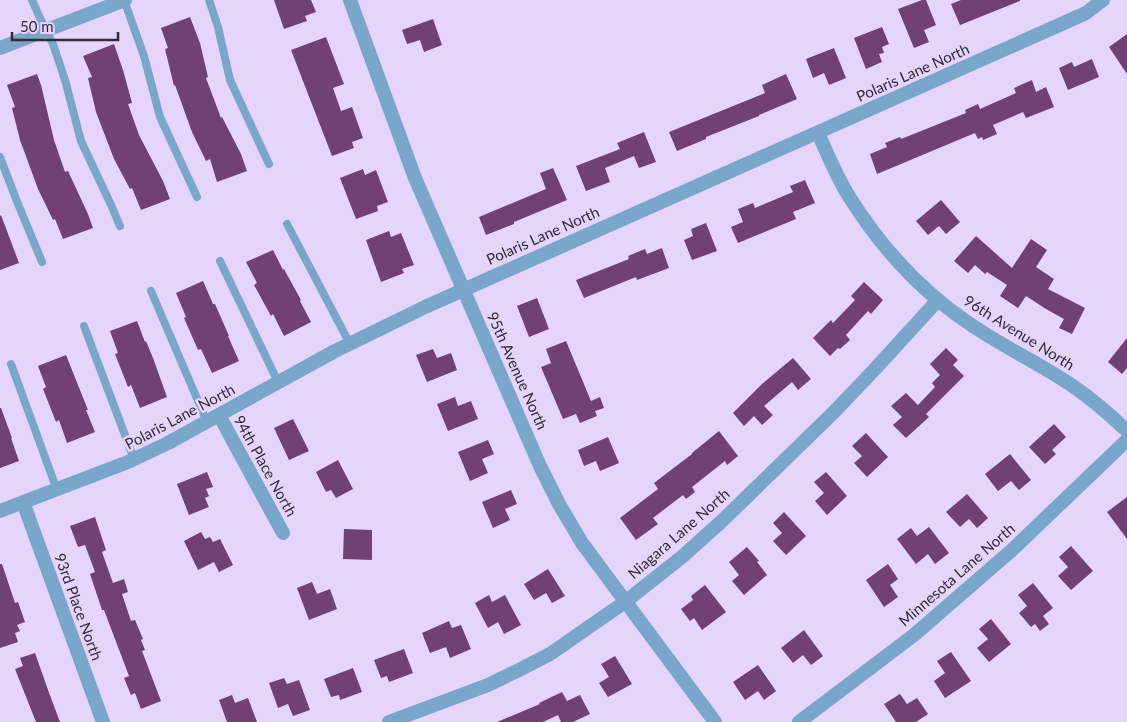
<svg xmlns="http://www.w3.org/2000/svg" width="1127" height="722" viewBox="0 0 1127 722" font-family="Lato,sans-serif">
  <rect width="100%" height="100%" fill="#e5d4fc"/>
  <path fill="#714075" d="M274,0H311L316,12L305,16L307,21L284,29Z
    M922,0H926L936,25L924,30L929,42L914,48L898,9Z
    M961,0H1020V1L960,25L951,4Z
    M190,17L200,43L208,77L206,78L221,118L222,117L241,154L247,171L217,182L210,159L206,161L192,132L175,85L174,86L165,49L168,48L161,28Z
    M433,19L442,45L424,52L420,40L407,44L402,30Z
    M882,27L889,44L882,47L884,53L879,54L882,62L866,69L854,38Z
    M1127,34V74L1109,47Z
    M326,37L344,84L333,88L341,111L352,107L363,138L352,142L354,148L332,156L291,50Z
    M114,44L123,70L132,103L128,104L139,135L163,181L170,199L141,210L132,188L130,189L114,159L96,112L88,78L92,77L83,56Z
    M834,48L846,78L829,85L824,73L813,78L806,59Z
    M1092,59L1099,77L1068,90L1059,68L1072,62L1074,67Z
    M37,74L41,85L54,140L65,172L68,171L88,214L93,228L63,239L55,219L53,220L38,189L20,140L12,108L15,107L7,85Z
    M786,74L797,99L759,115V116L706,137V139L677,151L669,132L765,93L762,85Z
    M1032,80L1036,92L1046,87L1054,107L1026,118L1023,112L993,125L997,134L983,140L982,137L978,139L975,133L877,174L870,154L887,147L885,143L900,137L901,139L966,113L965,110L978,104L980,109L1016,93L1014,88Z
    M644,132L656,162L639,168L634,156L605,168L610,182L586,191L576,166L620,149L617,143Z
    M553,168L567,200L514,222V224L486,235L479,217L546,189L540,173Z
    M363,169L365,175L376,170L388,202L377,206L378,211L356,219L340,178Z
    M805,180L815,203L793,212L796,219L738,243L731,227L743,222L738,209L753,203L755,208L793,192L790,186Z
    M941,200L960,222L946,234L939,226L928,235L916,221Z
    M1,215L19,263L0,270V216Z
    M706,223L717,251L692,260L684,240L693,236L691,229Z
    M389,231L391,237L401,233L414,265L402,269L404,273L381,282L366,240Z
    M976,236L1012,268L1031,239L1047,250L1036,267L1054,279L1048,289L1085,308L1072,334L1059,328L1064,319L1046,309L1026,296L1018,308L1000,296L1007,285L987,272L985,274L975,265L968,273L954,261Z
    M662,248L669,268L637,280L636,277L584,298L576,280L629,259L628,256L645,249L647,254Z
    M273,250L283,270L284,269L301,300L300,301L311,322L284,336L273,314L271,316L254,285L257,283L246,262Z
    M203,281L213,304H215L229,336H228L239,361L212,373L201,349L198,350L184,318L186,317L176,293Z
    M864,282L883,300L871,314L868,311L846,335L850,340L840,349L838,348L830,356L813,338L831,320L833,323L855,300L851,296Z
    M537,298L549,329L529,337L517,306Z
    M137,321L145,342L146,341L153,358L167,397L140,408L131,385L128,387L115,354L118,353L110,331Z
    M1127,338V368L1122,374L1108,362Z
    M566,341L591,401L600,397L604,408L595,411L597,416L580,423L576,414L563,419L541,367L551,363L546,349Z
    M946,348L958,360L953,365L964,376L926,414L929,417L906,438L893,425L902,417L891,406L906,393L918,405L935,387L932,383L940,375L930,364Z
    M433,349L437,358L451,353L457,370L427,382L416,355Z
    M66,355L88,410H86L95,432L67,443L59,420L56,422L43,389L46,387L38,366Z
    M793,358L811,379L798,390L792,382L764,406L773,415L762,425L754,416L744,426L733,413L762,384Z
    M455,397L458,406L471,401L478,419L448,431L437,404Z
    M0,408H1L12,438H11L19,461L0,468Z
    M293,419L309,451L289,460L274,428Z
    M1054,424L1066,437L1052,450L1056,454L1045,464L1029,447Z
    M719,431L738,456L727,465L725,461L692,487L695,492L686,499L683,495L653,518L658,524L636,540L620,518L658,489L654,483L692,454V453Z
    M866,433L888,457L867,477L854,463L862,456L852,446Z
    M608,437L619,463L600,471L596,461L584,466L578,450Z
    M488,440L494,454L482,459L488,473L470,481L458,452Z
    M1010,454L1031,480L1019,490L1011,481L998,491L985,474Z
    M338,460L353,489L336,498L331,490L326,492L316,472Z
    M207,472L213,487L206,489L209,496L205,498L209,507L189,515L177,484Z
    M826,472L847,496L827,515L815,501L824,493L814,482Z
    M511,490L517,504L505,509L510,520L493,528L482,502Z
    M967,494L988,518L977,528L969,519L960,527L946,512Z
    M1127,497V539L1107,512Z
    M784,512L806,536L786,555L773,541L782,533L773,523Z
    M95,517L106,550L102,552L113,583L124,579L128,592L122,594L131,621L135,620L143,639L141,640L145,650L142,651L161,701L141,709L135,693L131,695L124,678L129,676L104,610H102L90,574L95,572L85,545L78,547L70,526Z
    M929,527L949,553L935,564L928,554L916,564L897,539L911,528L917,536Z
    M344,529L372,530V560L343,559Z
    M201,532L205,539L210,537L213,542L220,539L233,565L219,572L214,562L198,570L184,541Z
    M1071,546L1093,571L1071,590L1058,576L1068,567L1059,557Z
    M747,547L759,561L757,562L767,575L744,595L732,581L739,575L729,562Z
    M0,564H2L15,603L18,602L25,622L17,625L20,631L15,633L18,642L0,648Z
    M888,564L898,579L890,585L898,597L884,607L866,580Z
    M548,569L565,596L552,603L546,593L534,600L524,584Z
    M312,582L317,594L330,589L337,609L309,620L297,588Z
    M1033,583L1053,608L1043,616L1049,624L1040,631L1035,624L1031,627L1019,613L1027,606L1018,595Z
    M705,585L726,612L702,630L694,618L690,621L681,609L693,600L691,596Z
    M489,595L492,602L505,595L521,625L504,634L498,622L488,628L475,603Z
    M991,619L1011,644L989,662L977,648L988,639L979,629Z
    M449,621L452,628L461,625L471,649L450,658L446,647L430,653L422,633Z
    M804,630L823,656L811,665L803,655L793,663L781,648Z
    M404,649L413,673L389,682L387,676L381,678L374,660Z
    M951,652L971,681L945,698L934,681L945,673L937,661Z
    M35,653L48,690L60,722H36L15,669L23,666L20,658Z
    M615,656L632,684L608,697L599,683L609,677L601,664Z
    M758,665L776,691L764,700L758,691L745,700L733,682Z
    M353,668L362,692L340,700L339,695L331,697L324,679Z
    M284,678L287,684L299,680L310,710L293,716L288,704L278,708L269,683Z
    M562,692L567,701L580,695L590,714L573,722H561L558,715L543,722H497L540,704L539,703Z
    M900,694L907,704L917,698L928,714L916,722H896L884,704Z
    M232,695L235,703L248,698L257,722H227L219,700Z"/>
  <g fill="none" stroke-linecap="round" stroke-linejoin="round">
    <path stroke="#7aa6cb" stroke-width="8" d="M32,0L40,18L53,44L65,80L81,141L112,207L120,226
      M124,0L144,56L160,117L197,197
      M209,0L218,27L230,80L269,164
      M0,157L16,199L42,262
      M287,224L350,344
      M220,261L278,382
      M151,291L207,422
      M84,326L134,459
      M11,364L57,490"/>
    <path stroke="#7aa6cb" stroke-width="14" d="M350,0L415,178L540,466L559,504L582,543L715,722
      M0,48L125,0
      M818,133C828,155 837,178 850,198C881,247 922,292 970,324C999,344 1032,360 1062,379C1085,393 1107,412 1127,431
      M219,415L283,533
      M23,502L103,722
      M0,511L128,462L168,443L335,351L425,307L1066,22L1086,13L1103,0
      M389,722L488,685L519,670L550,654L625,602L683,556L723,520L833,413L875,369L938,300
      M799,722L914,635L1012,550L1127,440"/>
  </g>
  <g text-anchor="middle" stroke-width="5" stroke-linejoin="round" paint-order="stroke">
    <g font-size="15" fill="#312a39" stroke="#e5d4fc">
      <text transform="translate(913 73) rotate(-24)" y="5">Polaris Lane North</text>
      <text transform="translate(543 236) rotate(-24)" y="5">Polaris Lane North</text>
      <text transform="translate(1019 333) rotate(32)" y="5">96th Avenue North</text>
      <text transform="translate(517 371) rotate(66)" y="5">95th Avenue North</text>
      <text transform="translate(180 417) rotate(-28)" y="5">Polaris Lane North</text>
      <text transform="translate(265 466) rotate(61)" y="5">94th Place North</text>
      <text transform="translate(679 534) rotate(-41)" y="5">Niagara Lane North</text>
      <text transform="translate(957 575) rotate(-41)" y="5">Minnesota Lane North</text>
      <text transform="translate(78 607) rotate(70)" y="5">93rd Place North</text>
    </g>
  </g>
  <path d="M12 32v8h106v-8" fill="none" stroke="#312a39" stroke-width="2.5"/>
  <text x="20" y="32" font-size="15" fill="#312a39" stroke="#e5d4fc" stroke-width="4" paint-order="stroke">50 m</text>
</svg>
